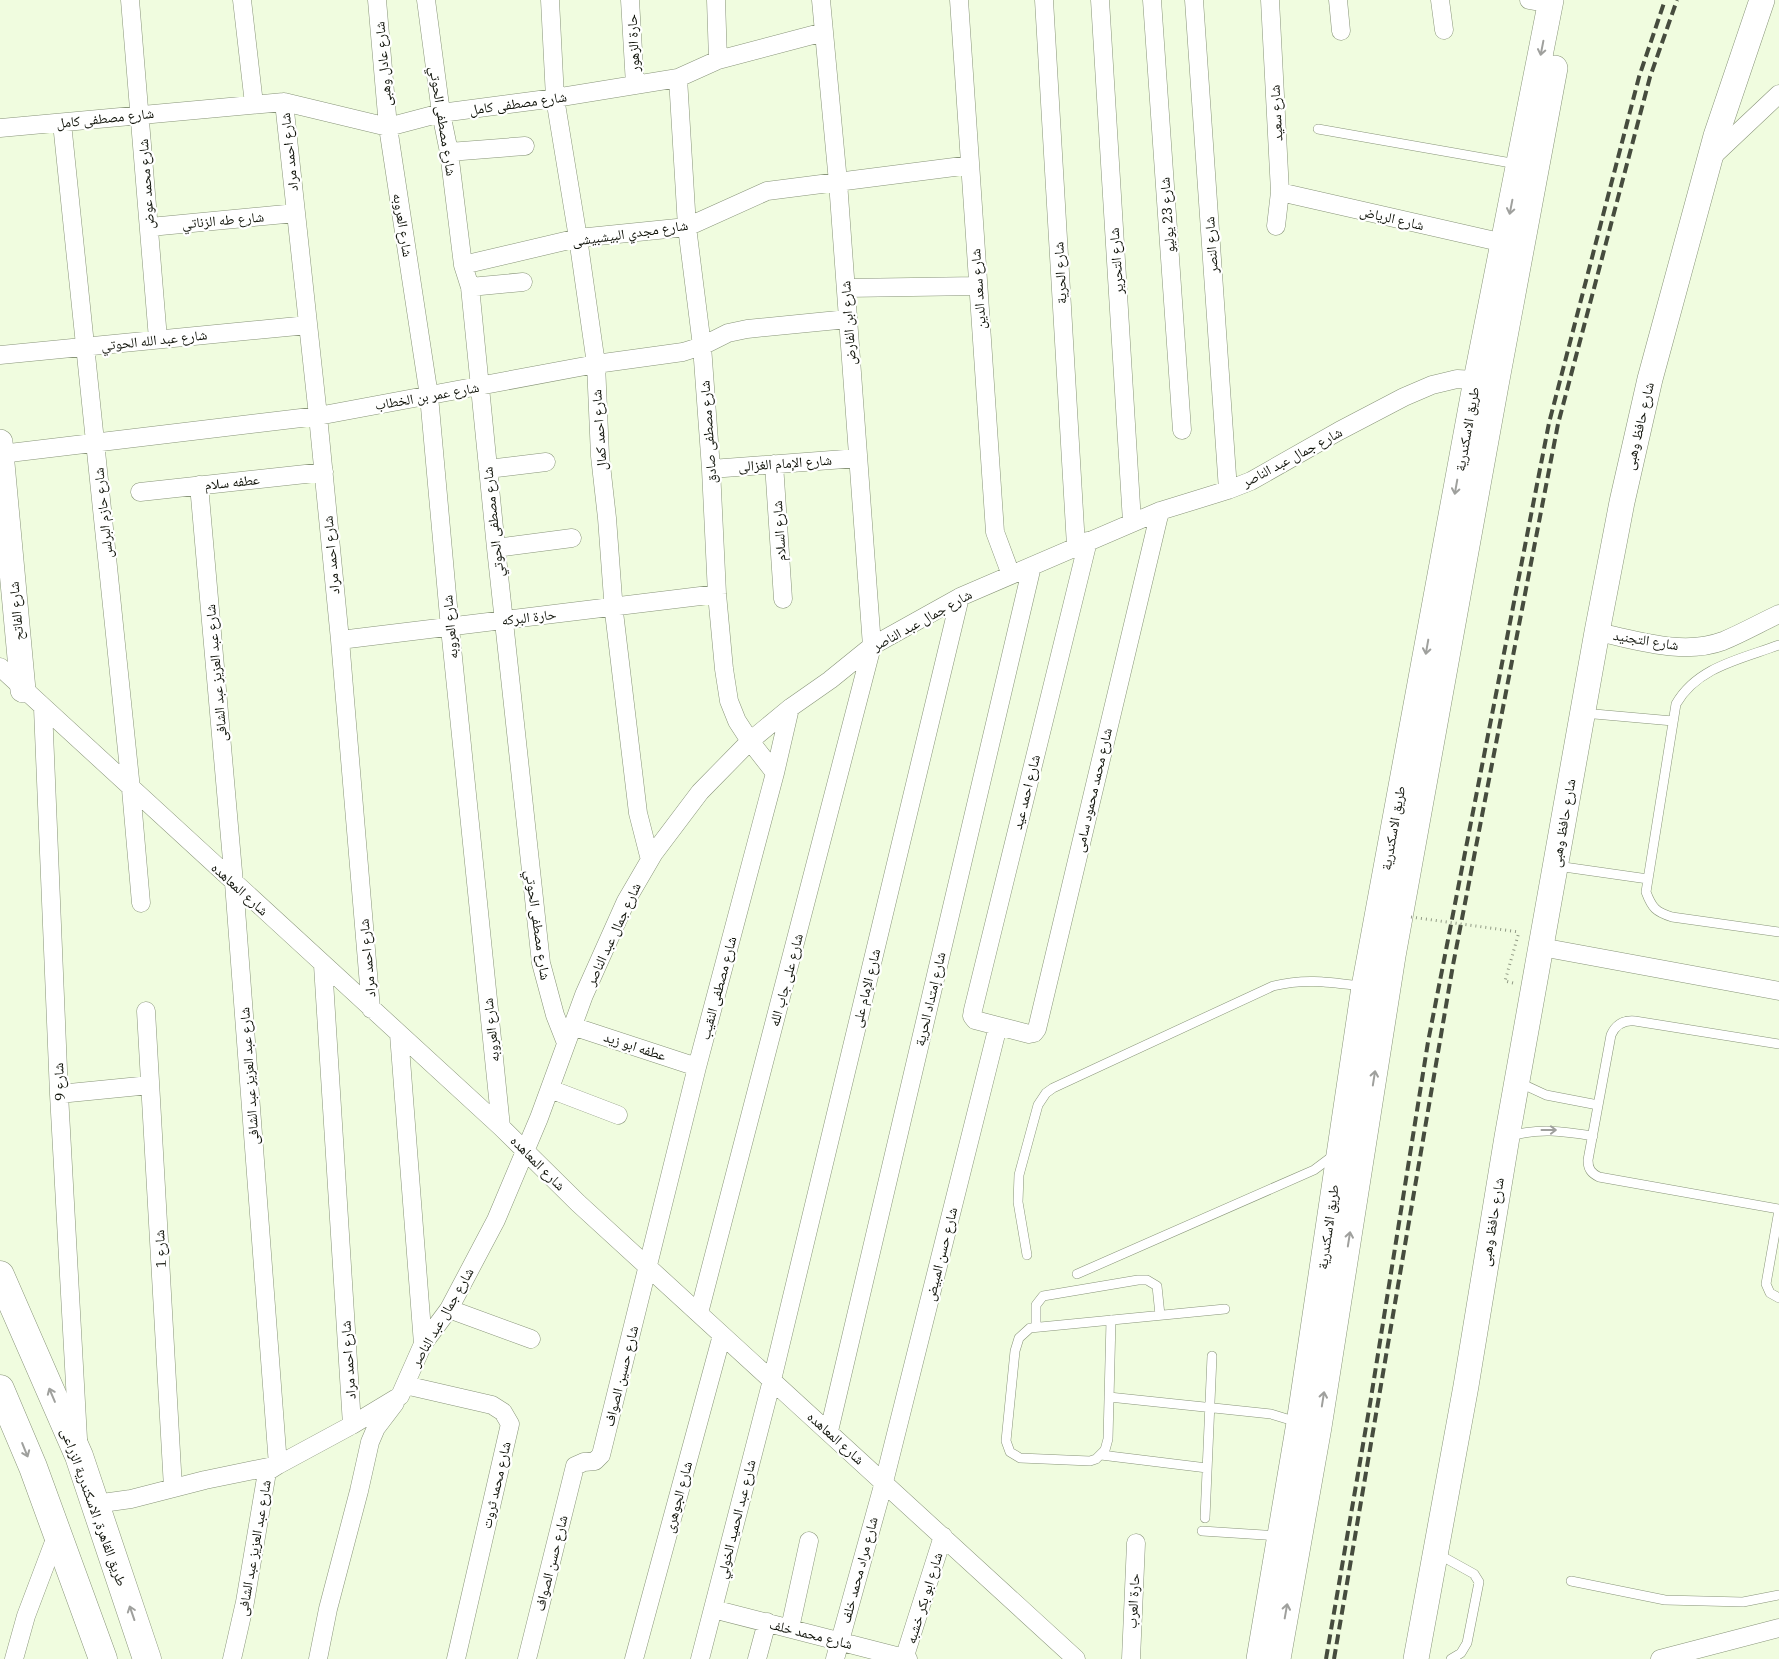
<svg xmlns="http://www.w3.org/2000/svg" width="1779" height="1659" viewBox="0 0 1779 1659" font-family="'IBM Plex Serif','Noto Naskh Arabic',serif">
  <rect width="100%" height="100%" fill="#f0fcdf"/>
  <g fill="none" stroke-linecap="round" stroke-linejoin="round">
    <defs>
      <path id="lane" d="M1318,129L1517,164
        M1779,645C1741,659 1697,667 1676,704L1646,892C1652,908 1656,912 1672,917L1779,932
        M1583,713L1673,721
        M1557,866L1648,879
        M1779,1044L1635,1021C1624,1020 1616,1024 1611,1035L1588,1160C1588,1169 1591,1173 1599,1177L1779,1209
        M1520,1083L1546,1095L1598,1105
        M1509,1136C1540,1128 1562,1131 1593,1136
        M1779,1210L1766,1284L1770,1293L1779,1298
        M1027,1255L1018,1202L1019,1175L1038,1105L1046,1093L1053,1088L1273,986C1305,978 1329,982 1361,986
        M1077,1274L1314,1170L1334,1155
        M1111,1320L1108,1439L1105,1450L1096,1459L1090,1461L1020,1458L1010,1452L1006,1441L1015,1351L1019,1338L1030,1328L1225,1309
        M1036,1327V1305L1043,1296L1138,1280H1147L1157,1286L1160,1315
        M1109,1397L1271,1414L1297,1422
        M1101,1455L1207,1468
        M1205,1518L1212,1356
        M1202,1531L1279,1536
        M1438,1554L1474,1574L1479,1582L1467,1643L1461,1653L1451,1659
        M1571,1581L1665,1600L1743,1602L1779,1595"/>
      <path id="street" d="M130,0L158,339
        M242,0L254,104
        M377,0L388,127L429,396L450,628L501,1127
        M426,0L441,113L449,152L463,265L470,287L496,548L541,963L555,1015L566,1043
        M550,0L555,98L578,238L596,364L600,456L607,518L614,612L638,813L650,860
        M630,0L635,85
        M716,0L718,60
        M959,0L995,532L1011,575
        M1044,0L1076,546
        M1100,0L1132,522
        M1152,0L1182,430
        M1194,0L1228,490
        M1270,0L1280,192L1276,226
        M1338,0L1341,31
        M1440,0L1444,30
        M1529,0L1551,4
        M678,78L687,227L702,346L711,469L717,594L724,669L729,701L737,721L750,741L775,773
        M284,102L318,416L340,640L371,1009
        M62,123L131,789L141,903
        M0,128L284,102L388,127L441,113L555,98L678,78L718,60L824,32
        M449,152L525,146
        M1710,159L1779,94
        M1280,192L1504,243
        M150,227L296,213
        M463,265L578,238L687,227L767,191L970,165
        M470,287L523,282
        M846,288L978,286
        M0,355L308,325
        M1,454L318,416L596,364L683,352L702,346L728,333L747,329L848,319
        M774,464L783,599
        M488,469L546,462
        M711,469L858,458
        M199,485L234,883L278,1465L267,1472L245,1602L232,1659
        M140,492L324,472
        M1088,541L973,1010L972,1016L975,1020L1029,1034L1034,1033L1037,1029L1160,511
        M496,548L572,538
        M1597,632C1637,640 1683,656 1723,641C1742,633 1760,623 1779,614
        M340,640L717,594
        M0,667L501,1127L578,1203L1076,1659
        M43,708L59,1094L78,1439
        M1541,947L1779,991
        M323,965L352,1425
        M146,1011L173,1488
        M572,1026L697,1067
        M399,1034L423,1344
        M550,1089L618,1115
        M59,1094L150,1085
        M449,1309L531,1339
        M699,1313L872,646L838,182L821,0
        M405,1385L492,1405L503,1412L510,1424L456,1659
        M829,1431L1032,566
        M95,1504L131,1499L205,1480L278,1465L352,1425L400,1396L423,1344L449,1309L496,1220L539,1118L584,995L626,901L654,853L700,792L750,741L790,708L830,680L872,646L960,597L1160,511L1228,490L1251,481L1339,431L1404,397L1432,385L1457,379L1476,380L1487,383
        M713,1609L908,1659
        M790,1628L809,1541
        M14,1659L26,1616L57,1534
        M318,1659L328,1609L359,1491L370,1442L376,1428L395,1403
        M527,1659L575,1466L584,1462L595,1461L601,1455L697,1067L775,773L790,708
        M634,1659L722,1335
        M700,1659L772,1380L960,597
        M757,1659L767,1622
        M835,1659L884,1482L998,1026
        M904,1659L943,1536
        M1131,1659L1136,1543
        M1660,1659L1779,1628"/>
      <path id="secondary" d="M0,442L23,690
        M1259,1659L1299,1423L1364,987L1476,380L1551,0
        M1278,1659L1319,1427L1393,956L1496,385L1555,68
        M1416,1659L1466,1386L1507,1137L1597,632L1622,502L1650,379L1716,136L1762,0"/>
      <path id="highway" d="M0,1275L79,1456L147,1659
        M0,1389L33,1467L103,1659"/>
    </defs>
    <use href="#lane" stroke="#889479" stroke-width="10"/>
    <use href="#street" stroke="#889479" stroke-width="19"/>
    <use href="#secondary" stroke="#889479" stroke-width="26"/>
    <use href="#highway" stroke="#889479" stroke-width="29"/>
    <path stroke="#919a85" stroke-width="3" stroke-dasharray="1 4" stroke-linecap="butt" d="M1513,983L1505,981L1519,932"/>
    <use href="#lane" stroke="#fff" stroke-width="9"/>
    <use href="#street" stroke="#fff" stroke-width="18"/>
    <use href="#secondary" stroke="#fff" stroke-width="25"/>
    <use href="#highway" stroke="#fff" stroke-width="28"/>
    <path stroke="#464c3e" stroke-width="4" stroke-dasharray="10 5" stroke-linecap="butt" d="M1326,1659L1370,1404L1428,1042L1549,423L1639,77L1665,0
      M1334,1659L1453,965L1558,424L1650,77L1677,0"/>
    <path stroke="#919a85" stroke-width="3" stroke-dasharray="1 4" stroke-linecap="butt" d="M1411,917L1519,932"/>
  </g>
  <defs><path id="oneway-shaft" d="M-6 0H5M1.5-3L5.5 0L1.5 3" fill="none" stroke-width="1.6" stroke-linecap="round" stroke-linejoin="round" transform="scale(1.25)"/></defs>
  <g stroke="#9fa09d">
    <use href="#oneway-shaft" transform="translate(1542 48) rotate(101)"/>
    <use href="#oneway-shaft" transform="translate(1511 207) rotate(101)"/>
    <use href="#oneway-shaft" transform="translate(1456 487) rotate(100)"/>
    <use href="#oneway-shaft" transform="translate(1427 647) rotate(100)"/>
    <use href="#oneway-shaft" transform="translate(1374 1078) rotate(-81)"/>
    <use href="#oneway-shaft" transform="translate(1549 1130)"/>
    <use href="#oneway-shaft" transform="translate(1349 1239) rotate(-81)"/>
    <use href="#oneway-shaft" transform="translate(52 1395) rotate(-113)"/>
    <use href="#oneway-shaft" transform="translate(1323 1399) rotate(-81)"/>
    <use href="#oneway-shaft" transform="translate(25 1450) rotate(68)"/>
    <use href="#oneway-shaft" transform="translate(1286 1611) rotate(-80)"/>
    <use href="#oneway-shaft" transform="translate(132 1613) rotate(-109)"/>
  </g>
  <g text-anchor="middle" stroke-width="4.5" stroke-linejoin="round" paint-order="stroke">
    <g font-size="14" fill="#0f1209" stroke="#fff">
      <text transform="translate(633 43) rotate(-93)" y="5">حارة الزهور</text>
      <text transform="translate(383 64) rotate(-95)" y="5">شارع عادل وهبى</text>
      <text transform="translate(518 103) rotate(-8)" y="5">شارع مصطفى كامل</text>
      <text transform="translate(1276 113) rotate(-93)" y="5">شارع سعيد</text>
      <text transform="translate(105 118) rotate(-6)" y="5">شارع مصطفى كامل</text>
      <text transform="translate(443 121) rotate(81)" y="5">شارع مصطفى الحوتي</text>
      <text transform="translate(289 152) rotate(-96)" y="5">شارع احمد مراد</text>
      <text transform="translate(146 184) rotate(-94)" y="5">شارع محمد عوض</text>
      <text transform="translate(1167 215) rotate(-94)" y="5">شارع 23 يوليو</text>
      <text transform="translate(1392 218) rotate(13)" y="5">شارع الرياض</text>
      <text transform="translate(223 220) rotate(-5)" y="5">شارع طه الزناتي</text>
      <text transform="translate(403 225) rotate(81)" y="5">شارع العروبه</text>
      <text transform="translate(630 233) rotate(-8)" y="5">شارع مجدي البيشبيشى</text>
      <text transform="translate(1211 245) rotate(-94)" y="5">شارع النصر</text>
      <text transform="translate(1116 261) rotate(-94)" y="5">شارع التحرير</text>
      <text transform="translate(1060 273) rotate(-93)" y="5">شارع الحرية</text>
      <text transform="translate(978 289) rotate(-94)" y="5">شارع سعد الدين</text>
      <text transform="translate(848 323) rotate(-94)" y="5">شارع ابن الفارض</text>
      <text transform="translate(154 340) rotate(-6)" y="5">شارع عبد الله الحوتي</text>
      <text transform="translate(427 396) rotate(-10)" y="5">شارع عمر بن الخطاب</text>
      <text transform="translate(1639 426) rotate(-77)" y="5">شارع حافظ وهبى</text>
      <text transform="translate(1467 429) rotate(-80)" y="5">طريق الاسكندرية</text>
      <text transform="translate(599 430) rotate(-94)" y="5">شارع احمد كمال</text>
      <text transform="translate(708 432) rotate(-94)" y="5">شارع مصطفى صادق</text>
      <text transform="translate(1292 457) rotate(-28)" y="5">شارع جمال عبد الناصر</text>
      <text transform="translate(785 463) rotate(-4)" y="5">شارع الإمام الغزالى</text>
      <text transform="translate(232 482) rotate(-6)" y="5">عطفه سلام</text>
      <text transform="translate(103 513) rotate(-96)" y="5">شارع حازم البرلس</text>
      <text transform="translate(493 522) rotate(-96)" y="5">شارع مصطفى الحوتي</text>
      <text transform="translate(779 531) rotate(-94)" y="5">شارع السلام</text>
      <text transform="translate(331 555) rotate(-95)" y="5">شارع احمد مراد</text>
      <text transform="translate(16 611) rotate(-95)" y="5">شارع الفاتح</text>
      <text transform="translate(529 617) rotate(-7)" y="5">حارة البركه</text>
      <text transform="translate(922 620) rotate(-29)" y="5">شارع جمال عبد الناصر</text>
      <text transform="translate(450 627) rotate(-95)" y="5">شارع العروبه</text>
      <text transform="translate(1646 640) rotate(9)" y="5">شارع التجنيد</text>
      <text transform="translate(216 673) rotate(-95)" y="5">شارع عبد العزيز عبد الشافى</text>
      <text transform="translate(1093 790) rotate(-77)" y="5">شارع محمد محمود سامى</text>
      <text transform="translate(1026 792) rotate(-76)" y="5">شارع احمد عيد</text>
      <text transform="translate(1563 823) rotate(-80)" y="5">شارع حافظ وهبى</text>
      <text transform="translate(1393 828) rotate(-80)" y="5">طريق الاسكندرية</text>
      <text transform="translate(240 889) rotate(42)" y="5">شارع المعاهده</text>
      <text transform="translate(538 925) rotate(82)" y="5">شارع مصطفى الحوتي</text>
      <text transform="translate(613 934) rotate(-65)" y="5">شارع جمال عبد الناصر</text>
      <text transform="translate(367 958) rotate(-95)" y="5">شارع احمد مراد</text>
      <text transform="translate(786 980) rotate(-75)" y="5">شارع على جاب الله</text>
      <text transform="translate(718 988) rotate(-75)" y="5">شارع مصطفى النقيب</text>
      <text transform="translate(866 988) rotate(-76)" y="5">شارع الإمام على</text>
      <text transform="translate(930 999) rotate(-77)" y="5">شارع إمتداد الحرية</text>
      <text transform="translate(491 1030) rotate(-96)" y="5">شارع العروبه</text>
      <text transform="translate(635 1046) rotate(18)" y="5">عطفه ابو زيد</text>
      <text transform="translate(249 1076) rotate(-94)" y="5">شارع عبد العزيز عبد الشافى</text>
      <text transform="translate(59 1082) rotate(-93)" y="5">شارع 9</text>
      <text transform="translate(538 1163) rotate(45)" y="5">شارع المعاهده</text>
      <text transform="translate(1492 1222) rotate(-81)" y="5">شارع حافظ وهبى</text>
      <text transform="translate(1328 1227) rotate(-82)" y="5">طريق الاسكندرية</text>
      <text transform="translate(160 1249) rotate(-93)" y="5">شارع 1</text>
      <text transform="translate(941 1254) rotate(-76)" y="5">شارع حسن المبيض</text>
      <text transform="translate(442 1317) rotate(-60)" y="5">شارع جمال عبد الناصر</text>
      <text transform="translate(348 1360) rotate(-94)" y="5">شارع احمد مراد</text>
      <text transform="translate(621 1376) rotate(-76)" y="5">شارع حسين الصواف</text>
      <text transform="translate(836 1438) rotate(42)" y="5">شارع المعاهده</text>
      <text transform="translate(496 1485) rotate(-77)" y="5">شارع محمد ثروت</text>
      <text transform="translate(678 1497) rotate(-75)" y="5">شارع الجوهرى</text>
      <text transform="translate(94 1507) rotate(70)" y="5">طريق القاهرة, الاسكندرية الزراعى</text>
      <text transform="translate(736 1519) rotate(-76)" y="5">شارع عبد الحميد الخولي</text>
      <text transform="translate(254 1548) rotate(-80)" y="5">شارع عبد العزيز عبد الشافى</text>
      <text transform="translate(551 1563) rotate(-76)" y="5">شارع حسن الصواف</text>
      <text transform="translate(859 1570) rotate(-75)" y="5">شارع مراد محمد خلف</text>
      <text transform="translate(924 1598) rotate(-73)" y="5">شارع ابو بكر خشبه</text>
      <text transform="translate(1133 1601) rotate(-87)" y="5">حارة العرب</text>
      <text transform="translate(811 1634) rotate(14)" y="5">شارع محمد خلف</text>
    </g>
  </g>
</svg>
